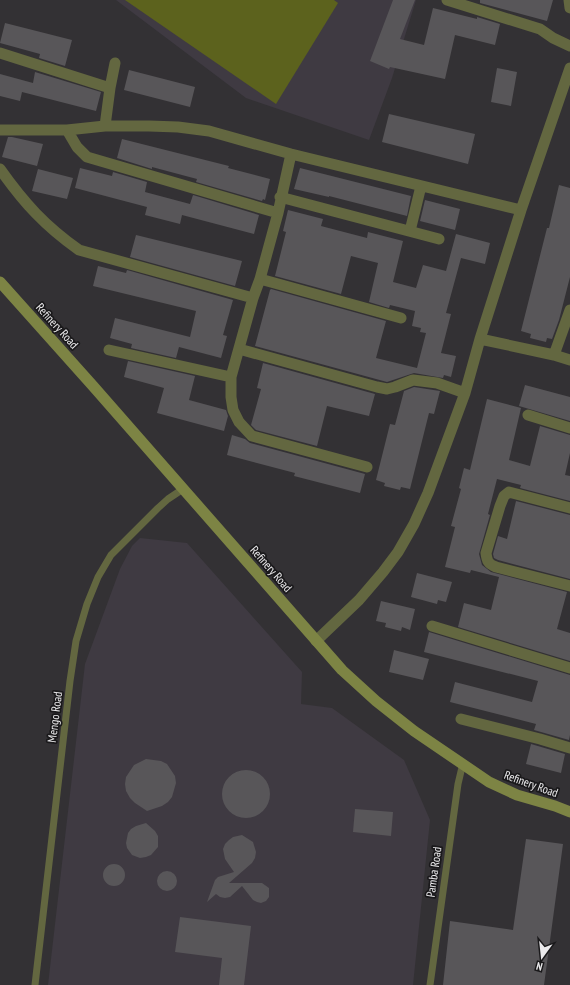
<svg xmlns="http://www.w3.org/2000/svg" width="570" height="985" viewBox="0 0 570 985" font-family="'PT Sans Narrow',sans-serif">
  <rect width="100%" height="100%" fill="#333134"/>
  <path fill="#3f3a42" d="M116,0H416L392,78L369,140L246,98Z
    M140,538L187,543L302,672L301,704L332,708L404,760L430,820L413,985H48L85,664L120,569L132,546Z"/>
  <path fill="#5c621d" d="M125,0H334L338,3L276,104Z"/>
  <path fill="#585659" d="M393,0H415L400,39L424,45L433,8L477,19V17L500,24L495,45L455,35L445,79L390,67L389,69L370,61Z
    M480,0H553L547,21L480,3Z
    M5,23L72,40L65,66L39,58L40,54L0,43Z
    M497,68L517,72L511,106L491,102Z
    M129,70L195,87L190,107L124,90Z
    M35,72L101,92L96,111L22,92L20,101L0,96V74L33,83Z
    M389,114L475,134L468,164L382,142Z
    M8,137H12L43,144L37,166L2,157Z
    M122,139L229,166L228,168L270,179L265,200L263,199L262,201L196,182L197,179L152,167V169L117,158Z
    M80,168L112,176L113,172L147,182L145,192L190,204L193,195L259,215L254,234L182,215L180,224L145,215L147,207L75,188Z
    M300,168L411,196L407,216L329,196V197L294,189Z
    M38,169L73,178L67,199L32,191Z
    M559,185L570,188V277L559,320L552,339L547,338L546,342L530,338L531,334L521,331L547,228H549Z
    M425,200L460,209L455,230L420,221Z
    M288,210L323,219L321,226L367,238L368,232L403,241L393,282L416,288L423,265L446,271L456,234L490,243L485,264L461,258L446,313L451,314L441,353L456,356L451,377L444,375L443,378L414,373L387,382L255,346L270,290L271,289L386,321L376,358L417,368L426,333L420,332L421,328L412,326L415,311L390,305L389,308L369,302L378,263L351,256L341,294L275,276L286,232L283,231Z
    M136,235L242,261L235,286L130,257Z
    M98,266L126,273L127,270L233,300L223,335L227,336L221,358L179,347L176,358L131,348L132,344L110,338L115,318L190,337L196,311L93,286Z
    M128,361L195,376L189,400L226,410L228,416L224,431L157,413L164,388L124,377Z
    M263,363L375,394L369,416L327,406L317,446L256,430L251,425L261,389L257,388Z
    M525,385L570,397V421L519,406Z
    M414,387L440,391L434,414L429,413L410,489L401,487L400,490L384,486L385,483L376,480L390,424L395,425L404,391Z
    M487,399L521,408L509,460L530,466L540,426L570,435V453L565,475L570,476V501L520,488L521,485L497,479L488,514L490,515L479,554L482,565L491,572L567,592L557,629L570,633V661L458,627L464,603L491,610L499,577L471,570L470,573L445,567L455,527L451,526L461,489L459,488L464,468L470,470Z
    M232,435L245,439L250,443L365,474L360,493L294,476L295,473L227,455Z
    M516,501L570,515V579L498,560L494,558L493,554L498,536L507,539Z
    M417,573L452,582L446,602L438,600L437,604L411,597Z
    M381,601L415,609L410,630L402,627L401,631L385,627L386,623L376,621Z
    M429,632L570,675V735L569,740L534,730L536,724L450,702L455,682L532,702L538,681L424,652Z
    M394,650L429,659L423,680L389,672Z
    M531,744L565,754L561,773L526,764Z
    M146,759L161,761L167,764L175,776L176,783L172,797L168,802L162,806L147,811L135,803L130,798L126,791L125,784L126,777L134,765Z
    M222 794a24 24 0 1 1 48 0a24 24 0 1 1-48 0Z
    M355,809L393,812L391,836L353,832Z
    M146,823L155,831L158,836V847L151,855L146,857L140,858L132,855L127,848L126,843L128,833L131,829L136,826Z
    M242,835L253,842L256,852L255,858L252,863L229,883H262L269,888V897L266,901L261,903L257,902L253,900L242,886L230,897L225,898L220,897L216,894L207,902L215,880L218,877L234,872L225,859L223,849L225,844L229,840L233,837Z
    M526,839L563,844L544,985H443L450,921L513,930Z
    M103 875a11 11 0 1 1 22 0a11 11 0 1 1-22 0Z
    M157 881a10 10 0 1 1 20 0a10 10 0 1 1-20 0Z
    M180,917L251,926L244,985H219L222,958L175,952Z"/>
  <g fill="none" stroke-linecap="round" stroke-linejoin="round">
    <path stroke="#636740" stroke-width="7" d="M35,985L70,681L76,641L87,604L98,577L111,555L158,508L168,499L183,489
      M430,985L458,784L463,763"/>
    <path stroke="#636740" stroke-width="11" d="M447,0L540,29L553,38L570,46
      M569,0L570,8
      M0,53L110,88
      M105,126L110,88L115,63
      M0,130H67L105,126H149L178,127L209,131L291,154L521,210
      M67,130L77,147L87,157L278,213
      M291,154L278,213L260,279L253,298L231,377V397L233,410L239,422L252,436L367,467
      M0,169C24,203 45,226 79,250L253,298
      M280,197L439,239
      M410,231L421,186
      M260,279L401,318
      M480,339L554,355L570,360
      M239,349L377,387L387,389L395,387L413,380L437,383L465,393
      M109,350L231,377
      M554,355L570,310
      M528,415L570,428
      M570,508L509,492L504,496L500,506L486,553C487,561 488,564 496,567L570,586
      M432,626L570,668
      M316,641L359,600L383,572L398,552L414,524L428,493L465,393L480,339L521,210L570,68
      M461,719L540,739L570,748"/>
    <path stroke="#7d8444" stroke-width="11" d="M0,282L93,386L342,670L376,701L414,731L489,782L517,795L555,806L570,812"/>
  </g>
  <g text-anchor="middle" stroke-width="3.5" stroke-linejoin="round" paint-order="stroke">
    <g font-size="12" fill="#ebeaec" stroke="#1a191b">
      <text transform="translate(57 326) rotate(48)" y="4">Refinery Road</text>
      <text transform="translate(271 569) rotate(49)" y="4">Refinery Road</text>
      <text transform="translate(55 717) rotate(-83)" y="4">Mengo Road</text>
      <text transform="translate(531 784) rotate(20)" y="4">Refinery Road</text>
      <text transform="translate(434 872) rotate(-82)" y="4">Pamba Road</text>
    </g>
  </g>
  <g transform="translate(542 957) rotate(195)" stroke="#1a191b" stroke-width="3" paint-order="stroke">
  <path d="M0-3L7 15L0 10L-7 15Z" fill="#ebeaec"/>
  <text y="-6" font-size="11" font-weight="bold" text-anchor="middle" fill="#ebeaec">N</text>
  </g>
</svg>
